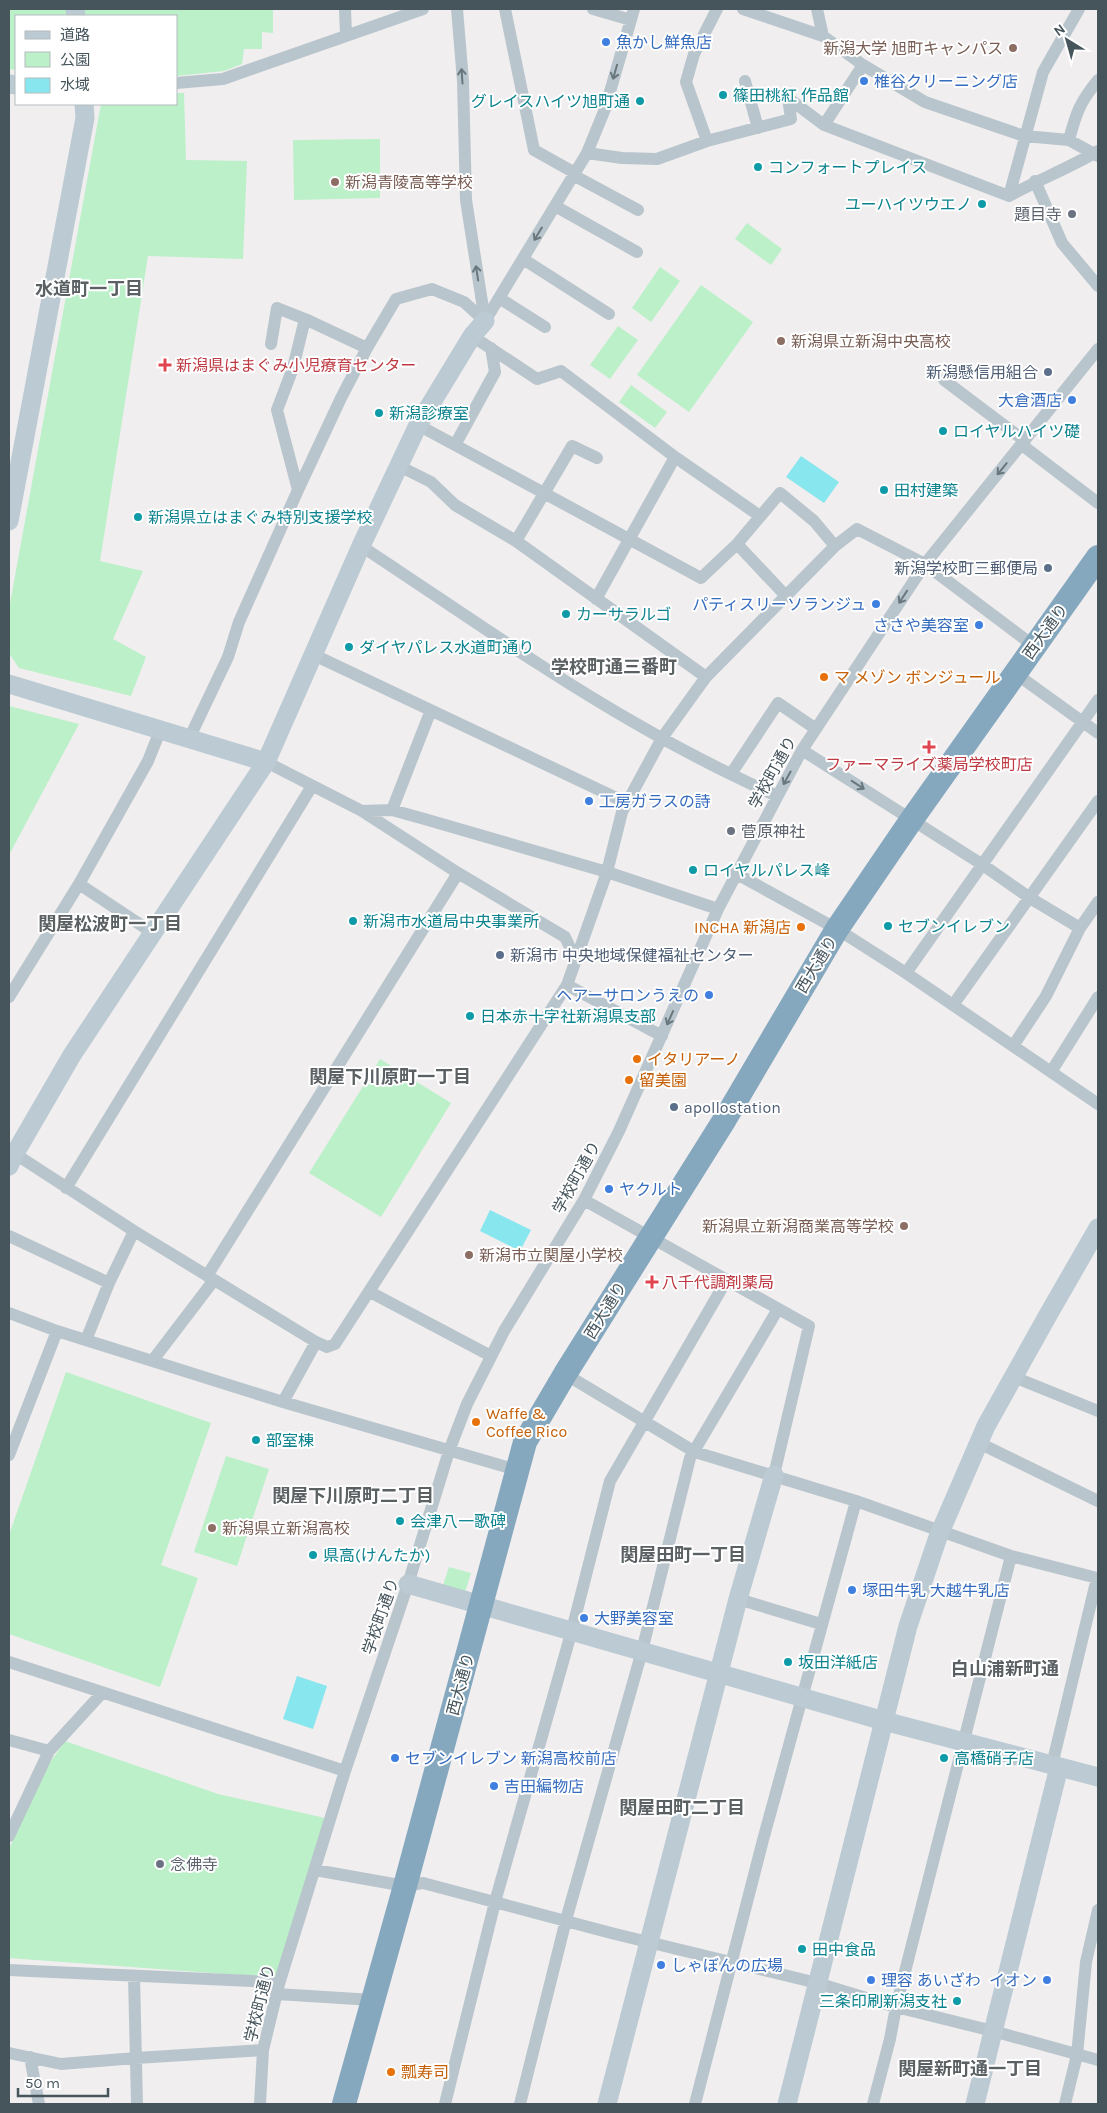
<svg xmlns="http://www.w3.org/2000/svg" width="1107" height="2113" viewBox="0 0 1107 2113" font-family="Karla,'Noto Sans JP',sans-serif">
  <rect width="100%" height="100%" fill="#f1eeef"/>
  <path fill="#bbf0c9" d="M9,9H69V16H16V70L9,69Z
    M82,9H273V33L262,32V49H244L242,64L224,71L176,76V16H83Z
    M176,93H184L186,160L247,161L243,259L148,256L100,561L143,571L113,639L146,657L131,696L19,668L9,653V609L101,104H176Z
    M380,139V198L294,200L293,140Z
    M747,223L782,249L771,265L735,239Z
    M660,267L680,281L651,322L632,308Z
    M701,285L753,322L689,412L637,375Z
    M618,326L638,340L610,379L590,365Z
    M631,385L667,412L655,428L619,402Z
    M9,706L79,724L9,855Z
    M380,1059L451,1103L381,1217L309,1173Z
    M66,1372L211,1423L161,1565L198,1578L160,1687L9,1634V1535Z
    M226,1456L269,1469L237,1566L194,1552Z
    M449,1567L471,1573L465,1592L443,1585Z
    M65,1741L218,1794L325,1818L278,1978L9,1958V1849L42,1774Z"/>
  <path fill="#87e6ee" d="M801,456L839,482L824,503L786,477Z
    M490,1210L531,1230L520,1251L480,1231Z
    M297,1676L327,1686L313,1729L283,1719Z"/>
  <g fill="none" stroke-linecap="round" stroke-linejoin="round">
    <path stroke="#b9c5cc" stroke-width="12" d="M345,9L346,35
      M457,9L463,81L466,200L485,321
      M505,9L534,150L575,173
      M593,9L631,20
      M743,9L823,36L817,9
      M823,36L863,65L925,102L1024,136L1069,140L1098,156
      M745,81L758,128
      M176,83L223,79L423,9
      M824,125L863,65
      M1069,140C1076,113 1080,102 1098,80
      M707,141L686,82L694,54L717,9
      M587,153L622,158L657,159L707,141L791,119L788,98L824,125L1009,196
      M573,175L638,210
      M1035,181L1062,243L1098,286
      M1009,196L1043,72L1079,9
      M1009,196C1038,180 1069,168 1098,151
      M555,206L637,252
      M523,259L609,314
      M499,298L545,327
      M485,321L587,153L605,109L634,9
      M472,336L537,379L561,371L675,457L760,516
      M271,344L277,308L305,319
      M944,380L1025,441
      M418,425L701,578L737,544L785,595
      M455,445L495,372L491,348
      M1022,445L1098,503
      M399,466L431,482L455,505L516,541L706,677
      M298,490L277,410L293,368L305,319L367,348
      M516,541L572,446L597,458
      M737,544L780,493L814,521L835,546
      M361,546C454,607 545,672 642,727C685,752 731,775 777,796
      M596,599L675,457
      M314,655L627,803
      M1015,673L1098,733
      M189,739L228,657L239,622L298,490L341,398L367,348L396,299L432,289L464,302L485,321
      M802,750L983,865L1030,898L1080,928
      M266,762L362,811L458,873L565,937L576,960
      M731,774L778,703L816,729
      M392,810L431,710
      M362,811L392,810L421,818L607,872L718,909
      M735,873L837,929L906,973L1098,1104
      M79,884L153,933
      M906,973L1098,700
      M567,985L662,1036
      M9,997L79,884L148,761L160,731
      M953,1005L1098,801
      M1013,1046L1046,996L1080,928L1098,902
      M1051,1072L1098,997
      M9,1150L134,1231L316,1342L327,1347L335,1344L567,985L607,872L622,812L662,738L706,677L835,546L857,529L925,564L1034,646
      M66,1188L312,786
      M584,1200L809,1326L774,1475
      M9,1236L109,1283
      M207,1276L458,873
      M370,1292L491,1356
      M9,1313L57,1331L283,1402L517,1470
      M86,1340L109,1283L134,1231
      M153,1360L214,1280
      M565,1374L695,1452L856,1501L763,1840L695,2104
      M1014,1377L1098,1411
      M283,1402L316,1342
      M979,1443L1098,1501
      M9,1455L57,1331
      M856,1501L1011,1556L1097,1578L1052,1765
      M738,1599L821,1624
      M9,1662L345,1771
      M9,1740L49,1751
      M9,1836L49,1751L102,1693
      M315,1870L405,1886L423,1883L611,1933L817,1983L896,2007L993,2031L1098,2060
      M9,1970L252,1981L279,1984
      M134,1976L137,2104
      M277,1994L373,2000
      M9,2053L61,2064L136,2058L263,2050
      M30,2057L39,2104
      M260,2104L263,2050L279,1984L345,1771L408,1584L449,1451L467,1404L504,1331L584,1200L619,1131L718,909L802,750L925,564L1098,349
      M445,2104L495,1902L572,1630L610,1481L726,1281
      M520,2104L566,1920L642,1651L690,1458L778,1309
      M873,2104L890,2039L896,2007L1011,1556
      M1065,2104L1077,2055L1086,1962L1098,1910"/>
    <path stroke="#bbcad3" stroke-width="19" d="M75,9L76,16
      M9,84L16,85
      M9,521L85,118L84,104
      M9,684L266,762
      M9,1166L14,1155L72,1055L266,762L361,546L418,425L472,336L485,321
      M408,1584L884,1721L1098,1777
      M607,2104L738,1599L774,1475
      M787,2104L908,1626L938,1537L986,1426L1048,1315L1098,1228
      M975,2104L1059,1767"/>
    <path stroke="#85a8bf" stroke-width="24" d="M344,2104L405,1886L525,1442L565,1374L725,1119L837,929L912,819L1098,557"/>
  </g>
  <defs><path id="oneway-shaft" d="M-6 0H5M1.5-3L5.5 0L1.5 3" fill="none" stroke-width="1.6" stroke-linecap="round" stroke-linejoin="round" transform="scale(1.25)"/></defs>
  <g stroke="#68777e">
    <use href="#oneway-shaft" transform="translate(615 72) rotate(106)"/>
    <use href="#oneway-shaft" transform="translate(462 76) rotate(-94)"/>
    <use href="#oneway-shaft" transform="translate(538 234) rotate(121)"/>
    <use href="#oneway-shaft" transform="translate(477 273) rotate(-99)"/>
    <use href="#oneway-shaft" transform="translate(1002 469) rotate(129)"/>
    <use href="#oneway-shaft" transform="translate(903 597) rotate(123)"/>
    <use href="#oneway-shaft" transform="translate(787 778) rotate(119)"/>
    <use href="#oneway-shaft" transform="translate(858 785) rotate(33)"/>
    <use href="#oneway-shaft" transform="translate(670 1018) rotate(114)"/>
  </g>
  <g fill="#3f7fe0" stroke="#fff" stroke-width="2">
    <circle cx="606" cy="42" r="5"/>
    <circle cx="864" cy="81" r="5"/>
    <circle cx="1072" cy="400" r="5"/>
    <circle cx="876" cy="604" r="5"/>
    <circle cx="979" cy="625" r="5"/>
    <circle cx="589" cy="801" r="5"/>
    <circle cx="709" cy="995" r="5"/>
    <circle cx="609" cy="1189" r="5"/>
    <circle cx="852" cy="1590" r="5"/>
    <circle cx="584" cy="1618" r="5"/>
    <circle cx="395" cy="1758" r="5"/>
    <circle cx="494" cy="1786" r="5"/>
    <circle cx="661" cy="1965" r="5"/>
    <circle cx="871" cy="1980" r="5"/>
    <circle cx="1047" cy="1980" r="5"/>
  </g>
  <g fill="#8d6e63" stroke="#fff" stroke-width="2">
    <circle cx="1013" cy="48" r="5"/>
    <circle cx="335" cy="182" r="5"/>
    <circle cx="781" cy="341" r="5"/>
    <circle cx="904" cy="1226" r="5"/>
    <circle cx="469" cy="1255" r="5"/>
    <circle cx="212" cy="1528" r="5"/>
  </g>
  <g fill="#0f9aa8" stroke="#fff" stroke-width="2">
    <circle cx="723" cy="95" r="5"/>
    <circle cx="640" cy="101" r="5"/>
    <circle cx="758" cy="167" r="5"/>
    <circle cx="982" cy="204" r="5"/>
    <circle cx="379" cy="413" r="5"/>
    <circle cx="943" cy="431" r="5"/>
    <circle cx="884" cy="490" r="5"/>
    <circle cx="138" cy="517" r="5"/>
    <circle cx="566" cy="614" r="5"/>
    <circle cx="349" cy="647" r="5"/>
    <circle cx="693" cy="870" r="5"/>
    <circle cx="353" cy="921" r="5"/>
    <circle cx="888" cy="926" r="5"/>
    <circle cx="470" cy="1016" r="5"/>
    <circle cx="256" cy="1440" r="5"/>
    <circle cx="400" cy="1521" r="5"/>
    <circle cx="313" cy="1555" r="5"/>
    <circle cx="788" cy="1662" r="5"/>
    <circle cx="944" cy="1758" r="5"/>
    <circle cx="802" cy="1949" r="5"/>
    <circle cx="957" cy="2001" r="5"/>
  </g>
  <g fill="#6b7280" stroke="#fff" stroke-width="2">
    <circle cx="1072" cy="214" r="5"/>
    <circle cx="731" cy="831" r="5"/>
    <circle cx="160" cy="1864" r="5"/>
  </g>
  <g fill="#e0444e" stroke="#fff" stroke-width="2">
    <path d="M162.5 357.5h5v5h5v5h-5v5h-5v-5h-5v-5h5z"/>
    <path d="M926.5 739.5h5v5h5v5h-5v5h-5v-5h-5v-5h5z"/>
    <path d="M649.5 1274.5h5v5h5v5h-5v5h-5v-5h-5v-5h5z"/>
  </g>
  <g fill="#5c6f8a" stroke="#fff" stroke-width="2">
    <circle cx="1048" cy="372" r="5"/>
    <circle cx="1048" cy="568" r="5"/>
    <circle cx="500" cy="955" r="5"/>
    <circle cx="674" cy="1107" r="5"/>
  </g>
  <g fill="#e8710a" stroke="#fff" stroke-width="2">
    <circle cx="824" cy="677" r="5"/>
    <circle cx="801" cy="927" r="5"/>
    <circle cx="637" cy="1059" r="5"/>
    <circle cx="629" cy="1080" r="5"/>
    <circle cx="476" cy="1422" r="5"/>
    <circle cx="391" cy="2072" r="5"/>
  </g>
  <g text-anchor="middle" stroke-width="4" stroke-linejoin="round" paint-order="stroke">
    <g font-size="16" fill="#366cbe" stroke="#fff" text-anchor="start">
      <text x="616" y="48">魚かし鮮魚店</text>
      <text x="874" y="87">椎谷クリーニング店</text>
      <text x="1062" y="406" text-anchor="end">大倉酒店</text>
      <text x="866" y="610" text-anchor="end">パティスリーソランジュ</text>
      <text x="969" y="631" text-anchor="end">ささや美容室</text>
      <text x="599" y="807">工房ガラスの詩</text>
      <text x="699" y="1001" text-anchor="end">ヘアーサロンうえの</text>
      <text x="619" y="1195">ヤクルト</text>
      <text x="862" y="1596">塚田牛乳 大越牛乳店</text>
      <text x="594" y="1624">大野美容室</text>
      <text x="405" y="1764">セブンイレブン 新潟高校前店</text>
      <text x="504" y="1792">吉田編物店</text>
      <text x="671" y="1971">しゃぼんの広場</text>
      <text x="881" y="1986">理容 あいざわ</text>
      <text x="1037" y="1986" text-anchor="end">イオン</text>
    </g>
    <g font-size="16" fill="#785e54" stroke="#fff" text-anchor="start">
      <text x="1003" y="54" text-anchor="end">新潟大学 旭町キャンパス</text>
      <text x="345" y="188">新潟青陵高等学校</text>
      <text x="791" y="347">新潟県立新潟中央高校</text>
      <text x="894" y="1232" text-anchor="end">新潟県立新潟商業高等学校</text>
      <text x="479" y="1261">新潟市立関屋小学校</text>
      <text x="222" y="1534">新潟県立新潟高校</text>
    </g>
    <g font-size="16" fill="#0d838f" stroke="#fff" text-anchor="start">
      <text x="733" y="101">篠田桃紅 作品館</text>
      <text x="630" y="107" text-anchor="end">グレイスハイツ旭町通</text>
      <text x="768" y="173">コンフォートプレイス</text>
      <text x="972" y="210" text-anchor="end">ユーハイツウエノ</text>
      <text x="389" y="419">新潟診療室</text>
      <text x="953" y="437">ロイヤルハイツ礎</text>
      <text x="894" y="496">田村建築</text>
      <text x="148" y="523">新潟県立はまぐみ特別支援学校</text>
      <text x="576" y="620">カーサラルゴ</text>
      <text x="359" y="653">ダイヤパレス水道町通り</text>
      <text x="703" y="876">ロイヤルパレス峰</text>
      <text x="363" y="927">新潟市水道局中央事業所</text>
      <text x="898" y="932">セブンイレブン</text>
      <text x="480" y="1022">日本赤十字社新潟県支部</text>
      <text x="266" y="1446">部室棟</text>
      <text x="410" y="1527">会津八一歌碑</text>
      <text x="323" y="1561">県高(けんたか)</text>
      <text x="798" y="1668">坂田洋紙店</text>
      <text x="954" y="1764">高橋硝子店</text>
      <text x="812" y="1955">田中食品</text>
      <text x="947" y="2007" text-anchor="end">三条印刷新潟支社</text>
    </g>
    <g font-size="16" fill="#5b616d" stroke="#fff" text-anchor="start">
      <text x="1062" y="220" text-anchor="end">題目寺</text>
      <text x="741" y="837">菅原神社</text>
      <text x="170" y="1870">念佛寺</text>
    </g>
    <g font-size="16" fill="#be3a42" stroke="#fff" text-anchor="start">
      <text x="176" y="371">新潟県はまぐみ小児療育センター</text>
      <text x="929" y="770" text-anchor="middle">ファーマライズ薬局学校町店</text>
      <text x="662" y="1288">八千代調剤薬局</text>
    </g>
    <g font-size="16" fill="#4e5e75" stroke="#fff" text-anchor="end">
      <text x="1038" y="378">新潟懸信用組合</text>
      <text x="1038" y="574">新潟学校町三郵便局</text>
      <text x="510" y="961" text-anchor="start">新潟市 中央地域保健福祉センター</text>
      <text x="684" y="1113" text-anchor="start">apollostation</text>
    </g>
    <g font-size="16" fill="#46555c" stroke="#fff">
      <text transform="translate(1045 631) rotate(-54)" y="6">西大通り</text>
      <text transform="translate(772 772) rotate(-61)" y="6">学校町通り</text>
      <text transform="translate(816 964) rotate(-59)" y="6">西大通り</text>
      <text transform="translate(576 1177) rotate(-61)" y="6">学校町通り</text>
      <text transform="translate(605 1310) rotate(-58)" y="6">西大通り</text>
      <text transform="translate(380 1616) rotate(-71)" y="6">学校町通り</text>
      <text transform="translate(460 1684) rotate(-75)" y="6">西大通り</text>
      <text transform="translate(259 2003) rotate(-76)" y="6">学校町通り</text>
    </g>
    <g font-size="16" fill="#c56008" stroke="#fff" text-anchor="start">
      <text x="834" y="683">マ メゾン ボンジュール</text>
      <text x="791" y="933" text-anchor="end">INCHA 新潟店</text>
      <text x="647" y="1065">イタリアーノ</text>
      <text x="639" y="1086">留美園</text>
      <text x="486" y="1419">Waffe &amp;<tspan x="486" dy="18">Coffee Rico</tspan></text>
      <text x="401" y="2078">瓢寿司</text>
    </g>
    <g font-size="18" font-weight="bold" fill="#5b6063" stroke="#fff">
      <text x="89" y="295">水道町一丁目</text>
      <text x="614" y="673">学校町通三番町</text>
      <text x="110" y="930">関屋松波町一丁目</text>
      <text x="390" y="1083">関屋下川原町一丁目</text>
      <text x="353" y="1502">関屋下川原町二丁目</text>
      <text x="683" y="1561">関屋田町一丁目</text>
      <text x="1005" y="1675">白山浦新町通</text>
      <text x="682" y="1814">関屋田町二丁目</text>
      <text x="970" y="2075">関屋新町通一丁目</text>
    </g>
  </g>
  <rect width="1107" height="2113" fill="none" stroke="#46555c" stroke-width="20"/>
  <rect x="15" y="15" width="162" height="90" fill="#ffffff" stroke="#b5bbbe"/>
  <rect x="25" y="31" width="25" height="8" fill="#bbcad3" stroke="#b5bbbe"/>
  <text x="60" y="40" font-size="15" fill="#46555c">道路</text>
  <rect x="25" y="52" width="25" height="15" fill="#bbf0c9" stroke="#b5bbbe"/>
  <text x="60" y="65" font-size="15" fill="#46555c">公園</text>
  <rect x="25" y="78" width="25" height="15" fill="#87e6ee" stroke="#b5bbbe"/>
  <text x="60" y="90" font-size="15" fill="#46555c">水域</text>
  <g transform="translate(1067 40) rotate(323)" stroke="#ffffff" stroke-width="4" paint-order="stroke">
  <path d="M0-4L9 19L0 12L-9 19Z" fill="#46555c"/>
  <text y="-8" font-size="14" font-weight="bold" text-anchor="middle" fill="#46555c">N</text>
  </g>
  <path d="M18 2088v8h90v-8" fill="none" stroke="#46555c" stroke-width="2.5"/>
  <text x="25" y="2088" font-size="15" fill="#46555c" stroke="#ffffff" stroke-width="4" paint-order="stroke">50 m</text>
</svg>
